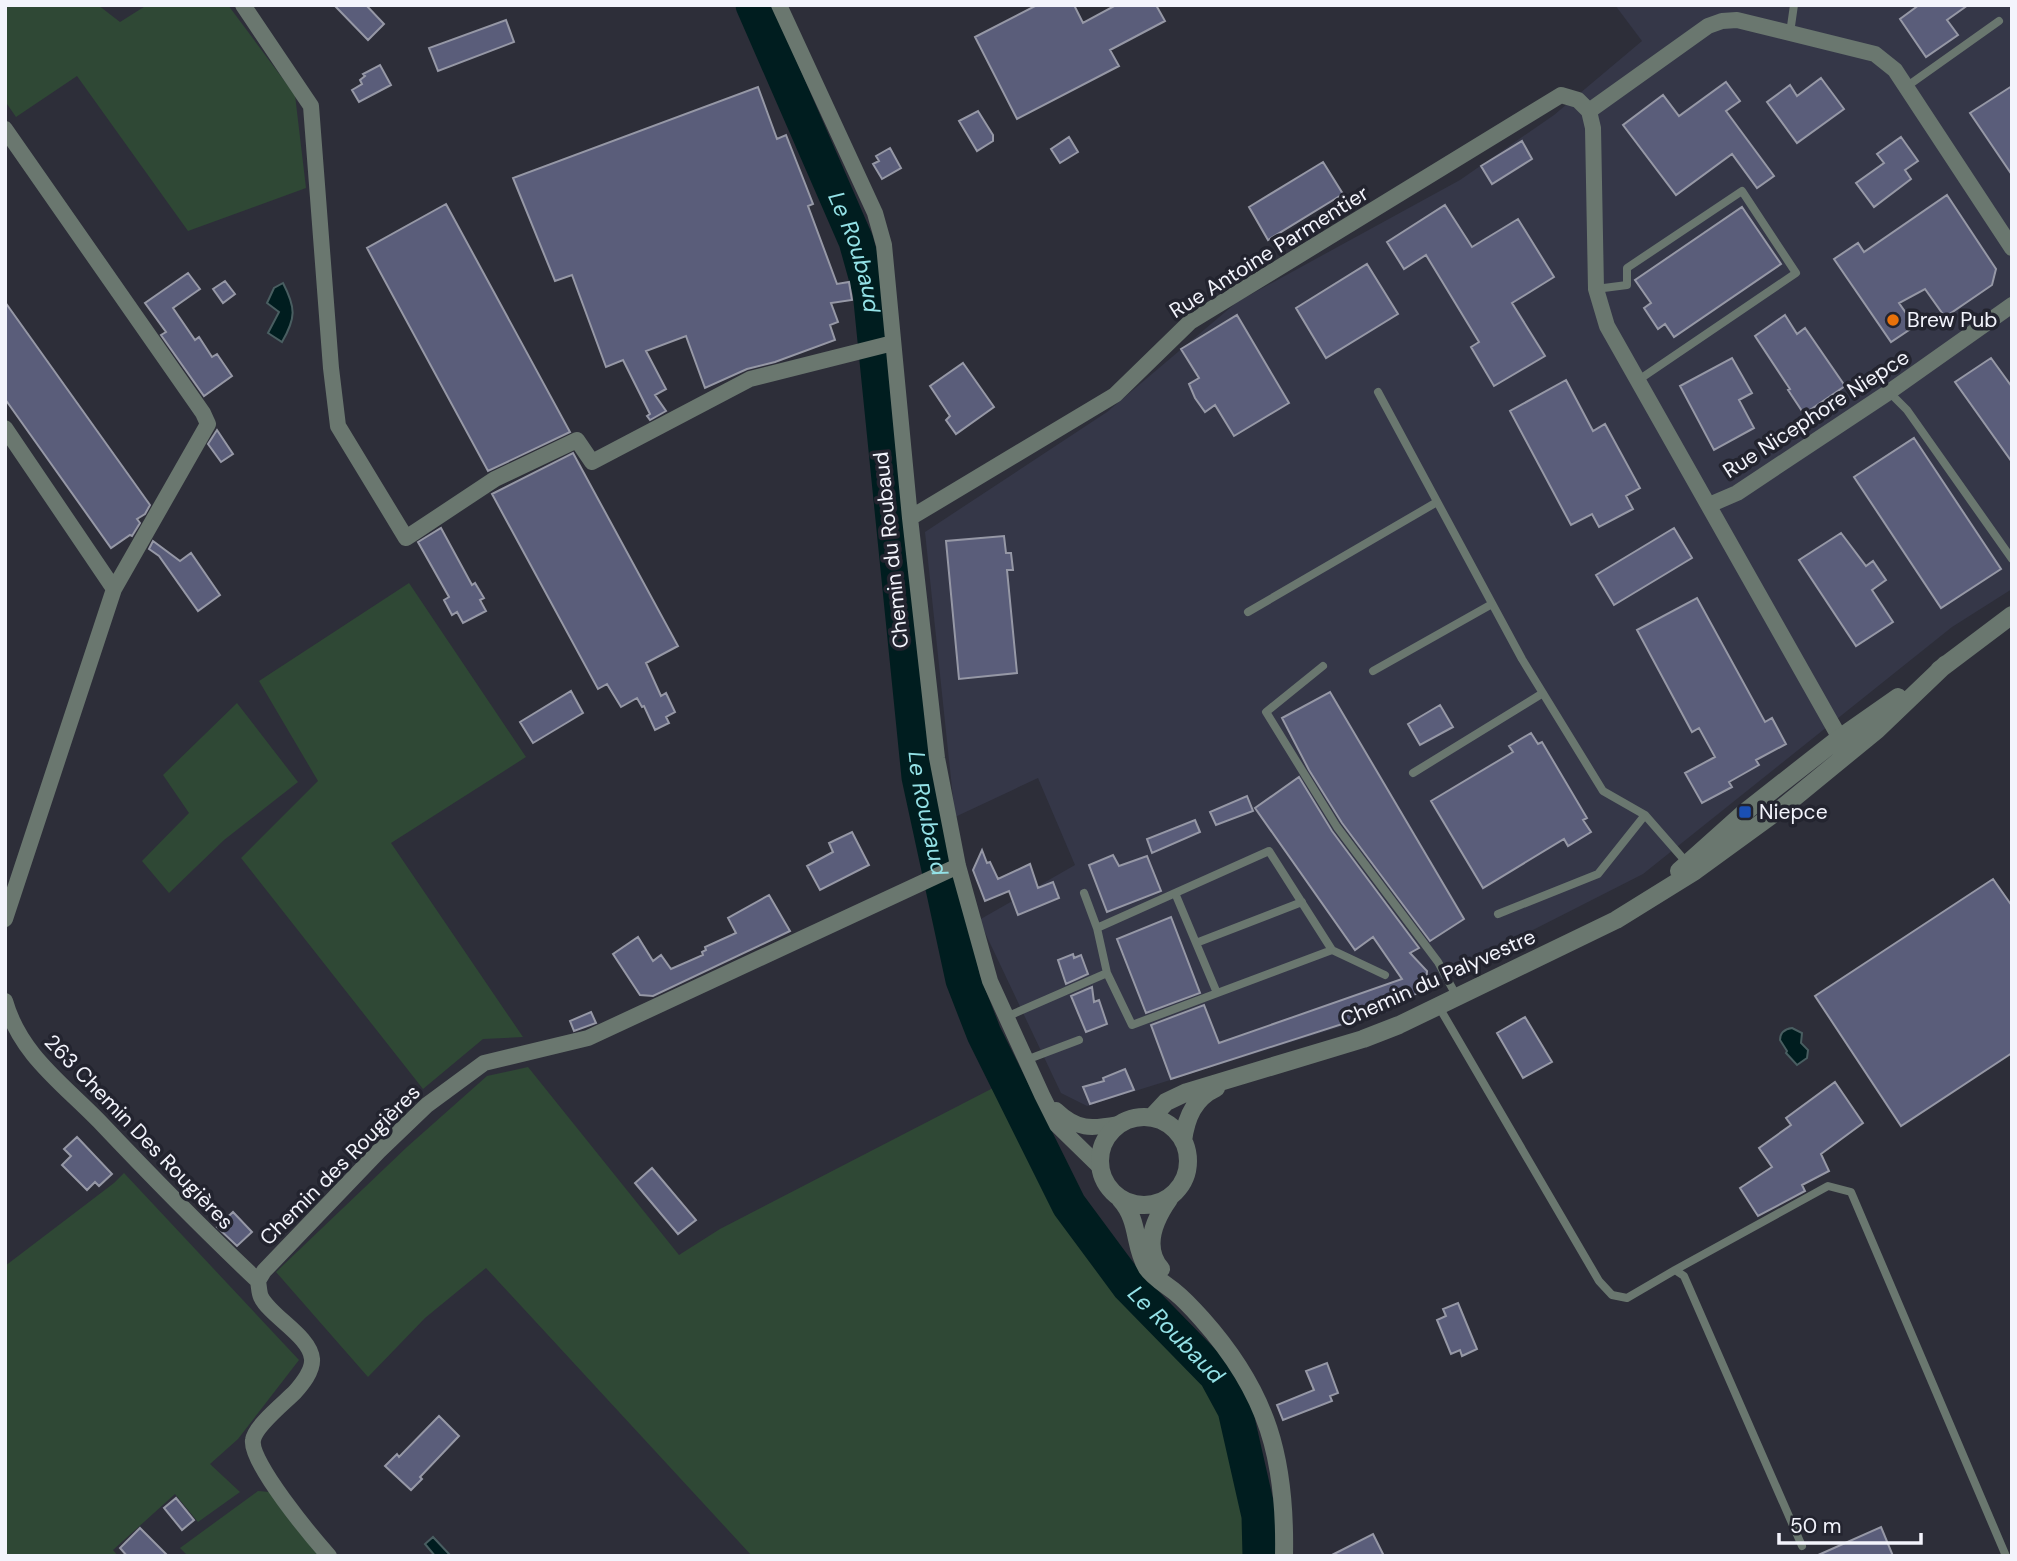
<svg xmlns="http://www.w3.org/2000/svg" width="2017" height="1561" viewBox="0 0 2017 1561" font-family="'DM Sans',sans-serif">
  <rect width="100%" height="100%" fill="#2d2e39"/>
  <path fill="#353748" d="M1615,5H2012V589L1952,627L1643,874L1466,964L1388,1012L1087,1106L1061,1093L979,920L1075,865L1038,778L955,817L925,532L1107,412L1237,302L1460,180L1554,115L1642,41Z"/>
  <path fill="#2f4835" d="M5,5H98L120,22L147,5H228L295,95L306,188L188,231L77,76L16,117L5,101Z
    M409,583L526,757L391,843L523,1037L483,1039L423,1089L241,858L318,781L259,681Z
    M237,703L298,782L224,840L169,893L142,861L189,813L163,775Z
    M528,1067L679,1255L720,1229L993,1088L1066,1222L1127,1294L1205,1374L1223,1412L1248,1518L1244,1556H752L486,1268L425,1318L368,1377L276,1272L407,1147L487,1076Z
    M124,1173L299,1360L238,1439L210,1464L240,1492L198,1522L175,1494L113,1550L118,1556H5V1266L114,1183Z
    M258,1491L270,1492L324,1556H188L180,1548Z"/>
  <path fill="#001d1f" stroke="#495e61" stroke-width="2" d="M283,283C296,308 296,318 282,342L268,333L279,312L267,303L274,288Z
    M1792,1028L1802,1033L1801,1043L1808,1050L1807,1058L1797,1065L1786,1053L1787,1051L1780,1040C1780,1033 1785,1029 1792,1028Z
    M433,1537L450,1555L449,1556H435L425,1544Z"/>
  <g fill="none" stroke-linecap="round" stroke-linejoin="round">
    <path stroke="#001d1f" stroke-width="35" id="s1" d="M753,5L856,241L870,291L919,777L963,980L984,1034L1069,1205L1129,1286L1216,1375L1235,1410L1259,1516L1260,1556"/>
  </g>
  <path fill="#5a5d7a" stroke="#9698a6" stroke-width="2" d="M334,5H366L384,24L368,40Z
    M1037,5H1074L1083,23L1116,5H1156L1165,21L1110,50L1119,66L1017,119L975,37Z
    M1919,5H1968L1947,20L1958,35L1926,57L1900,19Z
    M506,20L514,42L438,71L429,48Z
    M380,65L391,85L359,102L352,90L362,84L360,80L365,76L363,74Z
    M1821,78L1844,109L1797,143L1767,102L1790,85L1797,96Z
    M1726,82L1740,101L1726,111L1774,176L1757,188L1732,154L1676,195L1623,125L1663,95L1679,116Z
    M2012,86V175L1970,113Z
    M758,87L777,139L786,135L813,204L808,206L837,284L849,282L852,300L831,303L838,322L830,325L835,340L775,362L747,369L705,388L686,336L646,351L666,389L655,395L666,411L650,420L647,416L650,414L623,360L606,367L572,275L555,281L513,178Z
    M978,111L993,135V141L977,151L959,121Z
    M1069,137L1078,152L1060,163L1051,149Z
    M1901,137L1918,161L1905,170L1911,179L1874,207L1856,183L1884,163L1877,154Z
    M1522,141L1532,159L1492,184L1481,166Z
    M890,148L901,168L882,179L873,164L879,161L876,156Z
    M1323,162L1343,194L1268,240L1249,207Z
    M1947,195L1996,269L1992,285L1945,317L1925,289L1899,303L1915,326L1891,342L1834,259L1858,243L1864,252Z
    M446,204L570,432L488,471L367,248Z
    M1445,205L1472,247L1518,219L1554,277L1512,303L1545,356L1494,386L1471,347L1479,342L1426,255L1404,269L1387,242Z
    M1742,207L1781,264L1674,337L1665,324L1658,329L1644,308L1651,303L1635,280Z
    M1367,264L1398,314L1326,358L1296,308Z
    M188,273L200,289L173,308L195,340L199,337L212,357L217,354L232,376L204,396L161,335L166,332L145,303Z
    M225,281L235,294L223,303L213,289Z
    M5,302L150,505L145,514L137,519L140,523L132,536L130,535L111,548L5,399Z
    M1237,315L1289,403L1234,436L1215,405L1205,412L1195,398L1189,384L1199,378L1181,349Z
    M1785,315L1797,334L1805,328L1845,386L1804,414L1788,390L1790,389L1755,336Z
    M1732,358L1752,393L1739,400L1754,428L1714,450L1680,386Z
    M1991,358L2012,387V462L1955,382Z
    M963,363L994,407L956,434L946,420L950,416L930,386Z
    M1566,380L1593,431L1605,424L1640,488L1626,496L1633,509L1599,527L1592,514L1571,525L1510,411Z
    M217,430L233,454L221,462L208,444Z
    M1914,438L2001,569L1941,608L1854,477Z
    M573,453L678,646L646,663L661,696L666,693L675,712L666,717L669,723L655,730L644,706L642,707L637,698L621,707L607,684L598,689L492,494Z
    M441,528L472,585L475,583L484,598L480,600L486,611L463,623L457,612L452,615L444,600L449,597L418,542Z
    M1674,528L1692,558L1614,605L1596,575Z
    M1841,533L1866,566L1873,561L1886,580L1872,590L1893,622L1856,646L1799,560Z
    M1004,536L1006,553H1011L1013,570H1007L1017,673L959,679L946,541Z
    M153,541L180,561L191,553L220,595L198,611L159,556L149,549Z
    M1697,598L1765,722L1772,718L1786,744L1756,760L1759,765L1729,782L1732,787L1702,803L1685,773L1715,757L1699,728L1692,732L1637,630Z
    M571,691L583,713L533,743L520,722Z
    M1330,692L1464,919L1430,941L1342,823L1309,770L1282,718Z
    M1440,705L1453,727L1420,745L1408,724Z
    M1531,733L1538,744L1542,742L1587,818L1583,820L1591,832L1568,846L1564,839L1483,888L1431,801L1513,752L1509,746Z
    M1299,777L1332,831L1419,948L1410,953L1427,971L1426,988L1389,1009L1171,1079L1151,1025L1204,1005L1219,1043L1402,979L1373,937L1355,950L1255,808Z
    M1247,796L1253,811L1216,825L1210,812Z
    M1195,820L1200,832L1152,853L1147,839Z
    M852,832L869,865L820,890L807,866L833,852L829,843Z
    M982,850L987,863L990,862L998,879L1030,864L1038,888L1053,882L1059,898L1018,915L1009,891L985,901L973,870Z
    M1113,855L1119,866L1147,856L1161,891L1107,912L1089,865Z
    M1993,879L2012,906V1053L1901,1126L1815,996Z
    M769,895L790,931L653,996L640,995L613,954L638,937L653,961L661,955L671,969L703,955L702,952L706,950L705,947L736,933L728,918Z
    M1171,917L1200,993L1146,1013L1117,939Z
    M1073,954L1074,958L1081,955L1088,974L1066,984L1058,960Z
    M1092,987L1094,1002L1099,1000L1107,1024L1086,1032L1071,996Z
    M591,1012L596,1023L574,1031L570,1021Z
    M1525,1017L1552,1062L1523,1078L1497,1033Z
    M1125,1069L1134,1090L1090,1104L1083,1087L1104,1081L1103,1078Z
    M1835,1082L1863,1123L1821,1154L1829,1171L1802,1185L1805,1191L1758,1216L1740,1188L1772,1167L1759,1148L1791,1125L1786,1118Z
    M77,1137L112,1174L99,1186L95,1182L87,1190L62,1165L71,1156L64,1149Z
    M652,1168L696,1220L678,1234L635,1183Z
    M233,1212L252,1232L237,1246L217,1227Z
    M1458,1303L1477,1349L1462,1356L1460,1350L1451,1354L1437,1320L1446,1316L1443,1309Z
    M1327,1363L1338,1393L1330,1396L1332,1401L1283,1420L1277,1405L1314,1390L1306,1371Z
    M439,1416L459,1436L420,1477L422,1479L411,1490L385,1466L397,1454L399,1457Z
    M176,1498L194,1520L182,1530L164,1508Z
    M1881,1527L1893,1556H1816Z
    M140,1528L168,1556H127L120,1548Z
    M1373,1534L1384,1556H1330Z"/>
  <g fill="none" stroke-linecap="round" stroke-linejoin="round">
    <path stroke="#6a776f" stroke-width="8" d="M1790,33L1794,5
      M1906,87L1999,21
      M1596,289L1627,285V268L1742,191L1796,273L1637,381
      M1378,392L1522,659L1603,791L1645,815L1687,863
      M1889,392L1907,410L2012,559
      M1248,612L1437,502
      M1323,666L1266,712L1337,827L1438,962L1457,997
      M1373,671L1492,604
      M1413,773L1543,693
      M1175,893L1217,993
      M1498,914L1598,874L1645,815
      M1097,928L1107,973
      M1196,943L1302,902
      M1332,950L1385,975
      M1439,1007L1599,1281L1612,1295L1627,1298L1675,1270L1684,1276L1802,1546
      M1006,1017L1107,973L1132,1025L1332,950L1269,851L1097,928L1084,893
      M1026,1060L1079,1040
      M1675,1270L1828,1186L1851,1192L2006,1556"/>
    <path stroke="#6a776f" stroke-width="16" d="M243,5L311,106L331,368L338,426L406,538L495,479L577,440L592,462L750,379L893,343
      M779,5L875,213L884,245L910,518L937,758L958,866L990,981L1042,1095L1057,1125L1100,1167
      M1589,111L1593,128L1596,289L1607,326L1845,747
      M1589,111L1708,26L1722,21L1737,20L1875,54L1895,70L2012,248
      M5,129L203,413L208,424L114,589L5,919
      M5,428L114,589
      M1709,505L1737,493L1889,392L2012,305
      M910,518L1115,395L1190,322L1561,95L1578,100L1589,111
      M5,1001C20,1054 62,1083 99,1121C151,1176 203,1229 258,1281
      M1056,1110C1077,1130 1091,1129 1118,1124
      M329,1556C313,1538 249,1462 253,1440C255,1426 284,1403 295,1392C302,1384 313,1371 312,1359C310,1336 271,1317 261,1297C259,1293 259,1286 258,1281L264,1271L379,1151L427,1105L484,1063L588,1038L958,866"/>
    <path stroke="#6a776f" stroke-width="18" d="M1939,670L2012,615
      M1679,871L1745,812L1838,739L1898,697
      M1100 1161a44 44 0 1 1 88 0a44 44 0 1 1-88 0Z
      M1152,1117L1166,1102L1187,1092L1363,1039L1399,1025L1616,920L1695,871L1783,807L1877,730L1946,664
      M1183,1141C1186,1118 1194,1098 1216,1088
      M1120,1199C1140,1221 1133,1245 1147,1268C1153,1277 1166,1285 1175,1292C1185,1300 1194,1310 1202,1319C1268,1393 1286,1459 1284,1556
      M1161,1269C1142,1247 1155,1219 1169,1199"/>
  </g>
  <circle fill="#e8710a" stroke="#23242f" stroke-width="2.5" cx="1893" cy="320" r="7"/>
  <rect fill="#1a4fb4" stroke="#23242f" stroke-width="2.5" x="1738" y="805" width="14" height="14" rx="3.5"/>
  <g text-anchor="middle" stroke-width="7" stroke-linejoin="round" paint-order="stroke">
    <g font-size="21" fill="#f3f4fc" stroke="#23242f">
      <text transform="translate(1269 252) rotate(-32)" y="7">Rue Antoine Parmentier</text>
      <text transform="translate(1816 414) rotate(-33)" y="7">Rue Nicephore Niepce</text>
      <text transform="translate(891 550) rotate(-96)" y="7">Chemin du Roubaud</text>
      <text transform="translate(1438 978) rotate(-24)" y="7">Chemin du Palyvestre</text>
      <text transform="translate(139 1132) rotate(46)" y="7">263 Chemin Des Rougières</text>
      <text transform="translate(340 1165) rotate(-45)" y="7">Chemin des Rougières</text>
    </g>
    <g font-size="21" fill="#f3f4fc" stroke="#23242f" text-anchor="start">
      <text x="1907" y="327">Brew Pub</text>
      <text x="1759" y="819">Niepce</text>
    </g>
    <g font-size="23" font-style="italic" fill="#94e2e7" stroke="#23242f">
      <text dy="8" stroke="none"><textPath href="#s1" startOffset="268">Le Roubaud</textPath></text>
      <text dy="8" stroke="none"><textPath href="#s1" startOffset="835">Le Roubaud</textPath></text>
      <text dy="8" stroke="none"><textPath href="#s1" startOffset="1423">Le Roubaud</textPath></text>
    </g>
  </g>
  <rect width="2017" height="1561" fill="none" stroke="#f3f4fc" stroke-width="14"/>
  <path d="M1779 1533v10h142v-10" fill="none" stroke="#f3f4fc" stroke-width="3.5"/>
  <text x="1790" y="1533" font-size="21" fill="#f3f4fc" stroke="#23242f" stroke-width="5" paint-order="stroke">50 m</text>
</svg>
